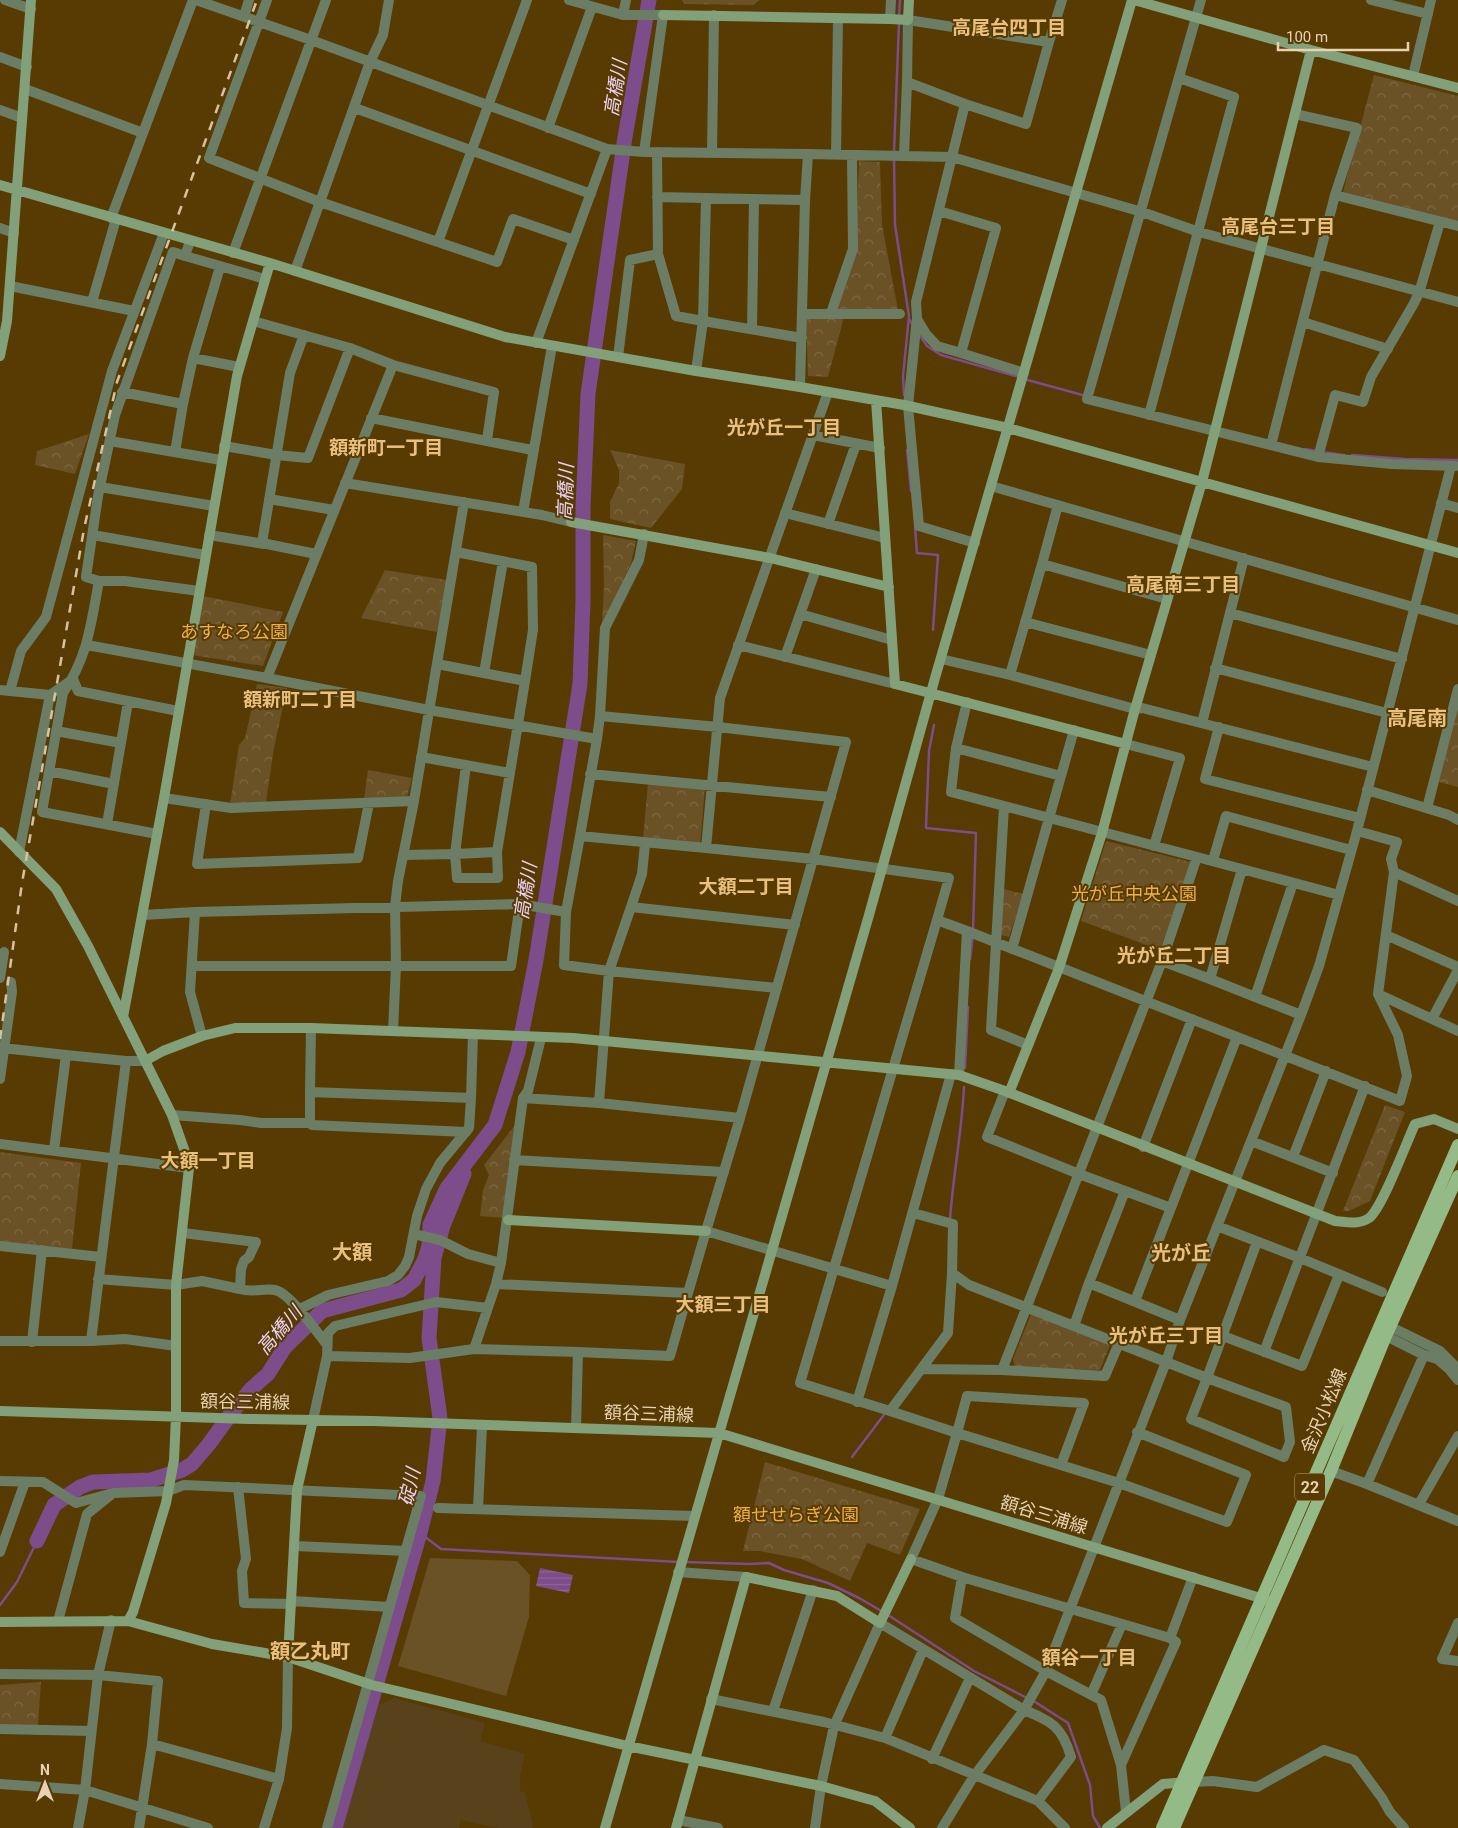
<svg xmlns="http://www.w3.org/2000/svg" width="1458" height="1828" viewBox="0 0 1458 1828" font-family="Roboto,'Noto Sans JP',sans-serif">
  <defs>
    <pattern id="park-crowns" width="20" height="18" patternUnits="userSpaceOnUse" patternTransform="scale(1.25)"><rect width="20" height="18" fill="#6a5126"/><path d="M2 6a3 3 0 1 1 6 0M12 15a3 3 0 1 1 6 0" fill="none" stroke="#7f6943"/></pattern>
    <pattern id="water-rules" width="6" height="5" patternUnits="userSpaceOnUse" patternTransform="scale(1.25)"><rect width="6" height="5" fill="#7c4c8b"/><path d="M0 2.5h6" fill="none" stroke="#8f6599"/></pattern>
  </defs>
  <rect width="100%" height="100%" fill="#573b02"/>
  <path fill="#59421b" d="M394,1698L485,1723L480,1741L525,1754L520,1776V1791L525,1792L533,1828H498L461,1820L459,1828H340L375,1702L381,1704Z"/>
  <path fill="url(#park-crowns)" d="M682,0H760L753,5L684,4Z
    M1374,75L1458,96V221L1343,192Z
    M859,161L880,162L882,224L898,310L837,309L856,248Z
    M806,316L844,317L828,377L808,376Z
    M89,434L75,474L35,465L37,451Z
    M610,450L685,464L682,489L651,528L610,519V502L619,483V470Z
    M603,535L636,541L631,563L602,626L604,585Z
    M385,570L447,580L437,632L361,618Z
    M203,596L283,612L263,666L192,655Z
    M257,684L287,688L274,748L266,802L230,804L239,745L245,738Z
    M1458,704V787L1439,782Z
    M368,770L412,778L407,797L364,799Z
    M648,782L705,786L700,846L643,840Z
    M1106,841L1191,862L1160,950L1081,921Z
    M1004,889L1023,894L1009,937L997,934Z
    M1385,1105L1405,1112L1370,1201L1349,1211H1343Z
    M515,1125L505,1218L480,1216L483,1190L489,1175L484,1165Z
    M0,1152L81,1163L72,1249L0,1242Z
    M1031,1314L1110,1345L1100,1370L1015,1368L1013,1359Z
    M765,1462L920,1509L900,1555L867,1543L850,1581L802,1559L760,1551H743Z
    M41,1682L38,1725H0V1685Z"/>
  <path fill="#6a5126" d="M430,1558L517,1561L530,1575L529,1617L506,1696L398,1666Z"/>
  <path fill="url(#water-rules)" d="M540,1568L573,1575L569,1593L536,1586Z"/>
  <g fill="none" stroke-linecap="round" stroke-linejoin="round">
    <path stroke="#7c4c8b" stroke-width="2.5" d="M899,17L900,0
      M894,152L899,23
      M894,158L895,225L909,316L903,376L904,395
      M909,319L913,325
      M919,334L927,346L941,355L1019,377
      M1024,379L1086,396
      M1305,449L1317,451
      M907,450L911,491
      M1323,452L1344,455
      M1352,455L1405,459L1458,460
      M915,527L917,553L938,555L933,630
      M934,725L929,751L926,828L976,833L973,930
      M970,959L973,935
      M965,1068L968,1007
      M950,1220C953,1175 962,1131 964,1087
      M852,1457L886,1412
      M420,1533L441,1549L679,1562
      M684,1562L750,1564L769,1563L784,1570L828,1583L859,1598L883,1612
      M0,1605L17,1582L37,1541
      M888,1615L974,1671L1027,1698
      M1032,1700L1068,1723L1090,1785L1093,1816L1100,1828"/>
    <path stroke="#7c4c8b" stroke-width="15" d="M37,1541L54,1505L80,1487L93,1482L151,1480L182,1470L192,1464L209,1444L233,1411L251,1389L268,1374L285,1347L322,1311L401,1290L414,1280L425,1259L429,1246L430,1225L447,1188L495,1125L518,1052L536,960L580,684L583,601V507L588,394L625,137L649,0
      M335,1828L420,1533L433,1481L440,1418L429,1338L434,1258L443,1226L464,1174"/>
    <path stroke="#6b7e65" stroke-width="10" d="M5,0L31,9
      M196,0L311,40L607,149L644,152L808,154L805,200L800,387
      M267,0L209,158L320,202L370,62L383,35L389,0
      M569,0L623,15L626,0
      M1201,0L1087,399L1318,457L1392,464L1456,466
      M1371,0L1428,14
      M623,15H663L644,152
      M244,16L249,0
      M890,19L891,0
      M1049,42L1062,0
      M0,57L27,67
      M1413,76L1431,0
      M907,82L904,156L952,157L1142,212L1199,232L1458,302
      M25,89L143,133
      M965,104L1026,124L1049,42L908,20L907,82L965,104L916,302L917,318L908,406L919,526L975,543
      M355,108L591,194
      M0,110L22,118
      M548,128L592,7
      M712,153L714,15
      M808,154L904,156
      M836,154L838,19
      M1335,195L1458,226
      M657,197L805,200
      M706,198L703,321L802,338
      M111,218L193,0
      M0,228L14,233
      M438,242L497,262L513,219L574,240
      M233,253L326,0
      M658,254L676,316L703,321L696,371
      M185,256L265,279
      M295,271L320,202L438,242L527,0
      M10,286L134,311
      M92,302L116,219
      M831,313L853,249L852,156
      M802,314H900
      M917,319L926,334L937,346L961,353L996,228L939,211
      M253,321L350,348L393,365L267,678
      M1303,322L1388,349
      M752,329L754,199
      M304,335L290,373L262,543L316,554
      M536,343L607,149
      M961,353L1024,373
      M618,357L630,260L658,254L657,152
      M193,358L220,267
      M393,365L494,392L487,440
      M122,392L183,404L193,358L239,367
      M828,392L720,698L706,848L813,859L949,878L937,920
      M1149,415L1234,97L1179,78
      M371,418L532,450
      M813,435L880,448
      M110,441L221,460
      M1271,445L1335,195L1357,128L1295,114
      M224,446L276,455L308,458L350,348
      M175,452L183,404
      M1318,457L1335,395L1363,402L1371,377L1413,305L1419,293L1440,222
      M345,483L542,515L571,522
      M991,486L1458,620
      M100,487L214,506
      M269,499L334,510
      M1441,503L1458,508
      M523,512L552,346
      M785,513L885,538
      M828,524L856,444
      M644,534L639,560L605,628L600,716L718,727L846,742L740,1118
      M93,535L205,555
      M209,535L264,544
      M456,552L532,567L533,630L525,681
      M1042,564L1058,505
      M99,581H125L199,591
      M1230,613L1402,659
      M800,614L892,640
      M1025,622L1151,655
      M87,645L267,678L429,710L597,739L580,836
      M738,645L895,684
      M785,657L816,569
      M941,659L1010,675L1135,709L1142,708L1373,767
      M1215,668L1387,713
      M484,673L503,561
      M1010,675L1042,564L1167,599
      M0,690L50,695L73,679L78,691L178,711
      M10,691L21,651L46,617L112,371L164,233
      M967,702L956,748L951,792L1197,857L1162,961L1002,1370L1105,1376L1119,1343
      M1202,723L1244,558
      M1219,727L1205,779L1360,818
      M56,731L121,743
      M597,739L600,716
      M1126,744L1180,758L1154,846
      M956,748L1061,776
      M421,757L510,773
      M466,765L455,854L497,852
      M49,771L114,784
      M590,774L831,797
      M1367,790L1449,815L1458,820
      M164,798L231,808L414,801
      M206,804L197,864L358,858L369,803
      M1004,806L991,1030L1028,1045
      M1427,808L1458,689
      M107,824L128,702
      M157,834L42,812L63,693C88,657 91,623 99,581L86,577L98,496L115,415L173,252L185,256L190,241
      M19,852L50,695
      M403,855L455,854L457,878H498L497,852L525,681L437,664
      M1197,857L1339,895
      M1213,860L1226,816L1351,850
      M1242,869L1210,979L1301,1015
      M1394,872L1458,901
      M631,907L642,874L645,844
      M195,912L520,904L566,912L580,836L706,848
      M566,912L564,965L609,971L777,988
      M143,915L195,912L190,992L202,1036
      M795,925L631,907L609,971L599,1103L740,1118L706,1231L892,1286L951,1074
      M1386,935L1458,967
      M1012,949L1074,730
      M1162,961L1210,979
      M192,966H511L520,904
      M0,978L4,952
      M1378,994L1432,1019L1458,970
      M1255,997L1293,883
      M1432,1019L1458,1031
      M311,1028L310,1092L471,1098L473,1034
      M393,1031L396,966L395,906L398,881L414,801L464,502
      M3,1048L66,1055
      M126,1061L91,1341L125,1339L176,1346
      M959,1075L967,931L1400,1101L1407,1076L1398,1035L1378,994L1394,872L1391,859L1397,842L1357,831
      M0,1079L12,992L11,982
      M1005,1091L987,1137L1079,1174L1171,1208
      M523,1098L528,1091L541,1038
      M172,1115L240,1120L261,1123H310V1092
      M310,1123L312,1125L466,1132
      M1251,1141L1333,1173
      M0,1144L189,1168
      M1143,1147L1192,1019
      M54,1150L66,1055L126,1061H145
      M1293,1157L1326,1071
      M514,1160L724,1172
      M913,1213L953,1224L952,1273L969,1285L1074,1326L1089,1283L1180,1320
      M1217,1226L1300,1258L1382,1292
      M418,1235L440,1240L468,1254L501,1263
      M0,1246L101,1257
      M952,1273L948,1333L890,1411L957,1433L967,1396L1084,1403L1061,1465
      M98,1279L176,1285L202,1281L240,1289L241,1269L244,1261L249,1257L256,1242L183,1233
      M1089,1283L1125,1191
      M496,1284L688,1293L670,1356L578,1352L576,1428
      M240,1289C253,1293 264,1288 275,1290C290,1293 317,1332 327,1345
      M688,1293L706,1231
      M1135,1301L1237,1037
      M298,1310L328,1295L388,1281L398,1275L405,1266L409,1257L417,1216L426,1189L440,1163L469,1128L471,1098
      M1074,1326L1207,1378L1257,1242
      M1391,1327L1440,1351L1458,1369
      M1223,1336L1302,1366L1339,1275
      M1386,1336L1424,1355L1437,1359L1449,1369L1458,1380
      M0,1341H91
      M32,1342L42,1250
      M474,1349L578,1352
      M1264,1352L1365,1086
      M327,1356L328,1333L335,1326L436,1302L488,1308
      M922,1369L1002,1370
      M1207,1378L1286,1407L1290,1442L1284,1457L1191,1419Z
      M857,1402L892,1286
      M890,1411L800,1383L937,920L967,931
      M313,1420L327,1356L410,1358L474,1349L496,1284L501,1263L523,1098L599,1103
      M1331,1471L1367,1484L1458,1521
      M0,1481L43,1482L76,1503L109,1494
      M1367,1484L1424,1355
      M238,1487L246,1559L242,1571L244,1603L292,1604
      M1419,1504L1458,1436
      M438,1508L694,1516
      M478,1509L482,1426
      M295,1546L406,1551
      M0,1552L25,1482
      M678,1572L746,1577
      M962,1577L1170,1638L1176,1642L1121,1765
      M292,1601L390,1607
      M58,1621L87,1514L113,1493L168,1491L184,1485L421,1496L327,1828
      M1458,1623L1442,1659L1458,1661
      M1170,1638L1193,1577
      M0,1674L98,1675L111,1620
      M1091,1695L1122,1624
      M711,1699L824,1722L885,1738L1038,1801
      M773,1711L813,1590
      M0,1729L91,1731
      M885,1738L923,1650
      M932,1759L970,1678
      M1193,1782L1213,1781L1257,1787L1324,1750L1354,1760L1382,1798L1390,1812L1404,1828
      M0,1784L85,1790L98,1675L158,1681L152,1744L279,1779
      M1126,1812L1121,1765L1101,1700L1046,1671L955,1618L962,1577L911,1559L938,1499L957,1433L1119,1483L1227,1522L1246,1475L1137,1432
      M678,1820L718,1828
      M78,1828L85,1790L208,1828
      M139,1828L152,1744
      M264,1828L279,1779L287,1728L288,1657
      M815,1828L821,1786L834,1726L880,1623L1024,1710C1051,1721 1062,1726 1071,1757L1038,1801L1065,1828
      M942,1828L974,1776L1024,1710L1046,1671L1166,1362L1180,1320L1301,1015L1319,966L1357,831L1451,466"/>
    <path stroke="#82a079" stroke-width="10" d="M1134,0L1311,50L1458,88
      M663,15L890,19L908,20L909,0
      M0,185L270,263L505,337L696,371L800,387L904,405L1008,428L1458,553
      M0,356L7,321L31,0
      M876,400L895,684L1126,744
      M571,522L770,558L889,587
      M0,832L56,889L88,946L172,1115L185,1152L189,1168L176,1285V1416L174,1460L166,1503L133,1612L128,1621
      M123,1017L164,798L237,376L270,263
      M145,1061L163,1051L202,1036L235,1028H311L573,1038L959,1075L1005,1091L1335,1221C1346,1222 1359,1225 1369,1218C1382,1209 1407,1141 1415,1124L1434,1119L1458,1129
      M1009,1093L1059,968L1102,833L1135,709L1202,482L1311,50
      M508,1220L706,1231
      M0,1411L249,1419L373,1421L719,1433L1267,1600
      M0,1622L128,1621L212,1644L288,1657L297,1490L313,1420
      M288,1657L372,1685L628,1746L821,1786L875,1801L910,1828
      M605,1828L869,915L935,678L1132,0
      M676,1828L746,1577L837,1596L880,1623L911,1559
      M1107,1828L1163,1784L1188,1782"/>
    <path stroke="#94ba87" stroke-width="12" d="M1162,1828L1458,1145
      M1174,1828L1331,1471L1386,1336L1458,1176"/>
    <path stroke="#d8c3a1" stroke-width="2.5" stroke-dasharray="9 9" stroke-linecap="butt" d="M0,1039L22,883L84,529L117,382L257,0"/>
  </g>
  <g text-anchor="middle" stroke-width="4" stroke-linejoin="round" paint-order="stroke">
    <rect fill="#573b02" stroke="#bca57e" stroke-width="1" x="1295" y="1473.5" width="30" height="27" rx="4"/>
    <g font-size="16" font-weight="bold" fill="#e7d2b3">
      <text x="1310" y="1493">22</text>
    </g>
    <g font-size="18" fill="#efb144" stroke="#573b02">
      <text x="234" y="638">あすなろ公園</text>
      <text x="1134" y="900">光が丘中央公園</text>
      <text x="796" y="1521">額せせらぎ公園</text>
    </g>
    <g font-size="18" fill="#e7d2b3" stroke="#573b02">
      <text transform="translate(245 1402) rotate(1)" y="6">額谷三浦線</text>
      <text transform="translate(1324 1411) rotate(-67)" y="6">金沢小松線</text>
      <text transform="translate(649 1414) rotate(2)" y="6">額谷三浦線</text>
      <text transform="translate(1044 1515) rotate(17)" y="6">額谷三浦線</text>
    </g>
    <g font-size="19" font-weight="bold" fill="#eac07e" stroke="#573b02">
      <text x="1009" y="34">高尾台四丁目</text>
      <text x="1278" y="233">高尾台三丁目</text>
      <text x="784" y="434">光が丘一丁目</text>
      <text x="386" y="454">額新町一丁目</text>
      <text x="1183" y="591">高尾南三丁目</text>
      <text x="300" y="706">額新町二丁目</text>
      <text x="746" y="893">大額二丁目</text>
      <text x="1174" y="962">光が丘二丁目</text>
      <text x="208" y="1167">大額一丁目</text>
      <text x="723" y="1311">大額三丁目</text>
      <text x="1166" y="1342">光が丘三丁目</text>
      <text x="1089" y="1664">額谷一丁目</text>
    </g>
    <g font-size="19" font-style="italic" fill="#eed2f6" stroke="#573b02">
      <text transform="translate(615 88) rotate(-81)" y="7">高橋川</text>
      <text transform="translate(565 492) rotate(-88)" y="7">高橋川</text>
      <text transform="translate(525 891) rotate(-81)" y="7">高橋川</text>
      <text transform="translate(279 1330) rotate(-49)" y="7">高橋川</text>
      <text transform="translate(409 1487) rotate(-77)" y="7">碇川</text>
    </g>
    <g font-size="20" font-weight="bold" fill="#eac07e" stroke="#573b02">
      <text x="1417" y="725">高尾南</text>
      <text x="352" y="1259">大額</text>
      <text x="1181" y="1260">光が丘</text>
      <text x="310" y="1658">額乙丸町</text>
    </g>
  </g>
  <g transform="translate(45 1783)" stroke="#573b02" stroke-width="4" paint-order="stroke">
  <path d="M0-4L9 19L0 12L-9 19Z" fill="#e7d2b3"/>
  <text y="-8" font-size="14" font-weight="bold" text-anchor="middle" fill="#e7d2b3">N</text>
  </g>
  <path d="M1278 42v8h130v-8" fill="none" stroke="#e7d2b3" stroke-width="2.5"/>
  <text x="1286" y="42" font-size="15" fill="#e7d2b3" stroke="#573b02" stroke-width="4" paint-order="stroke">100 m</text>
</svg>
